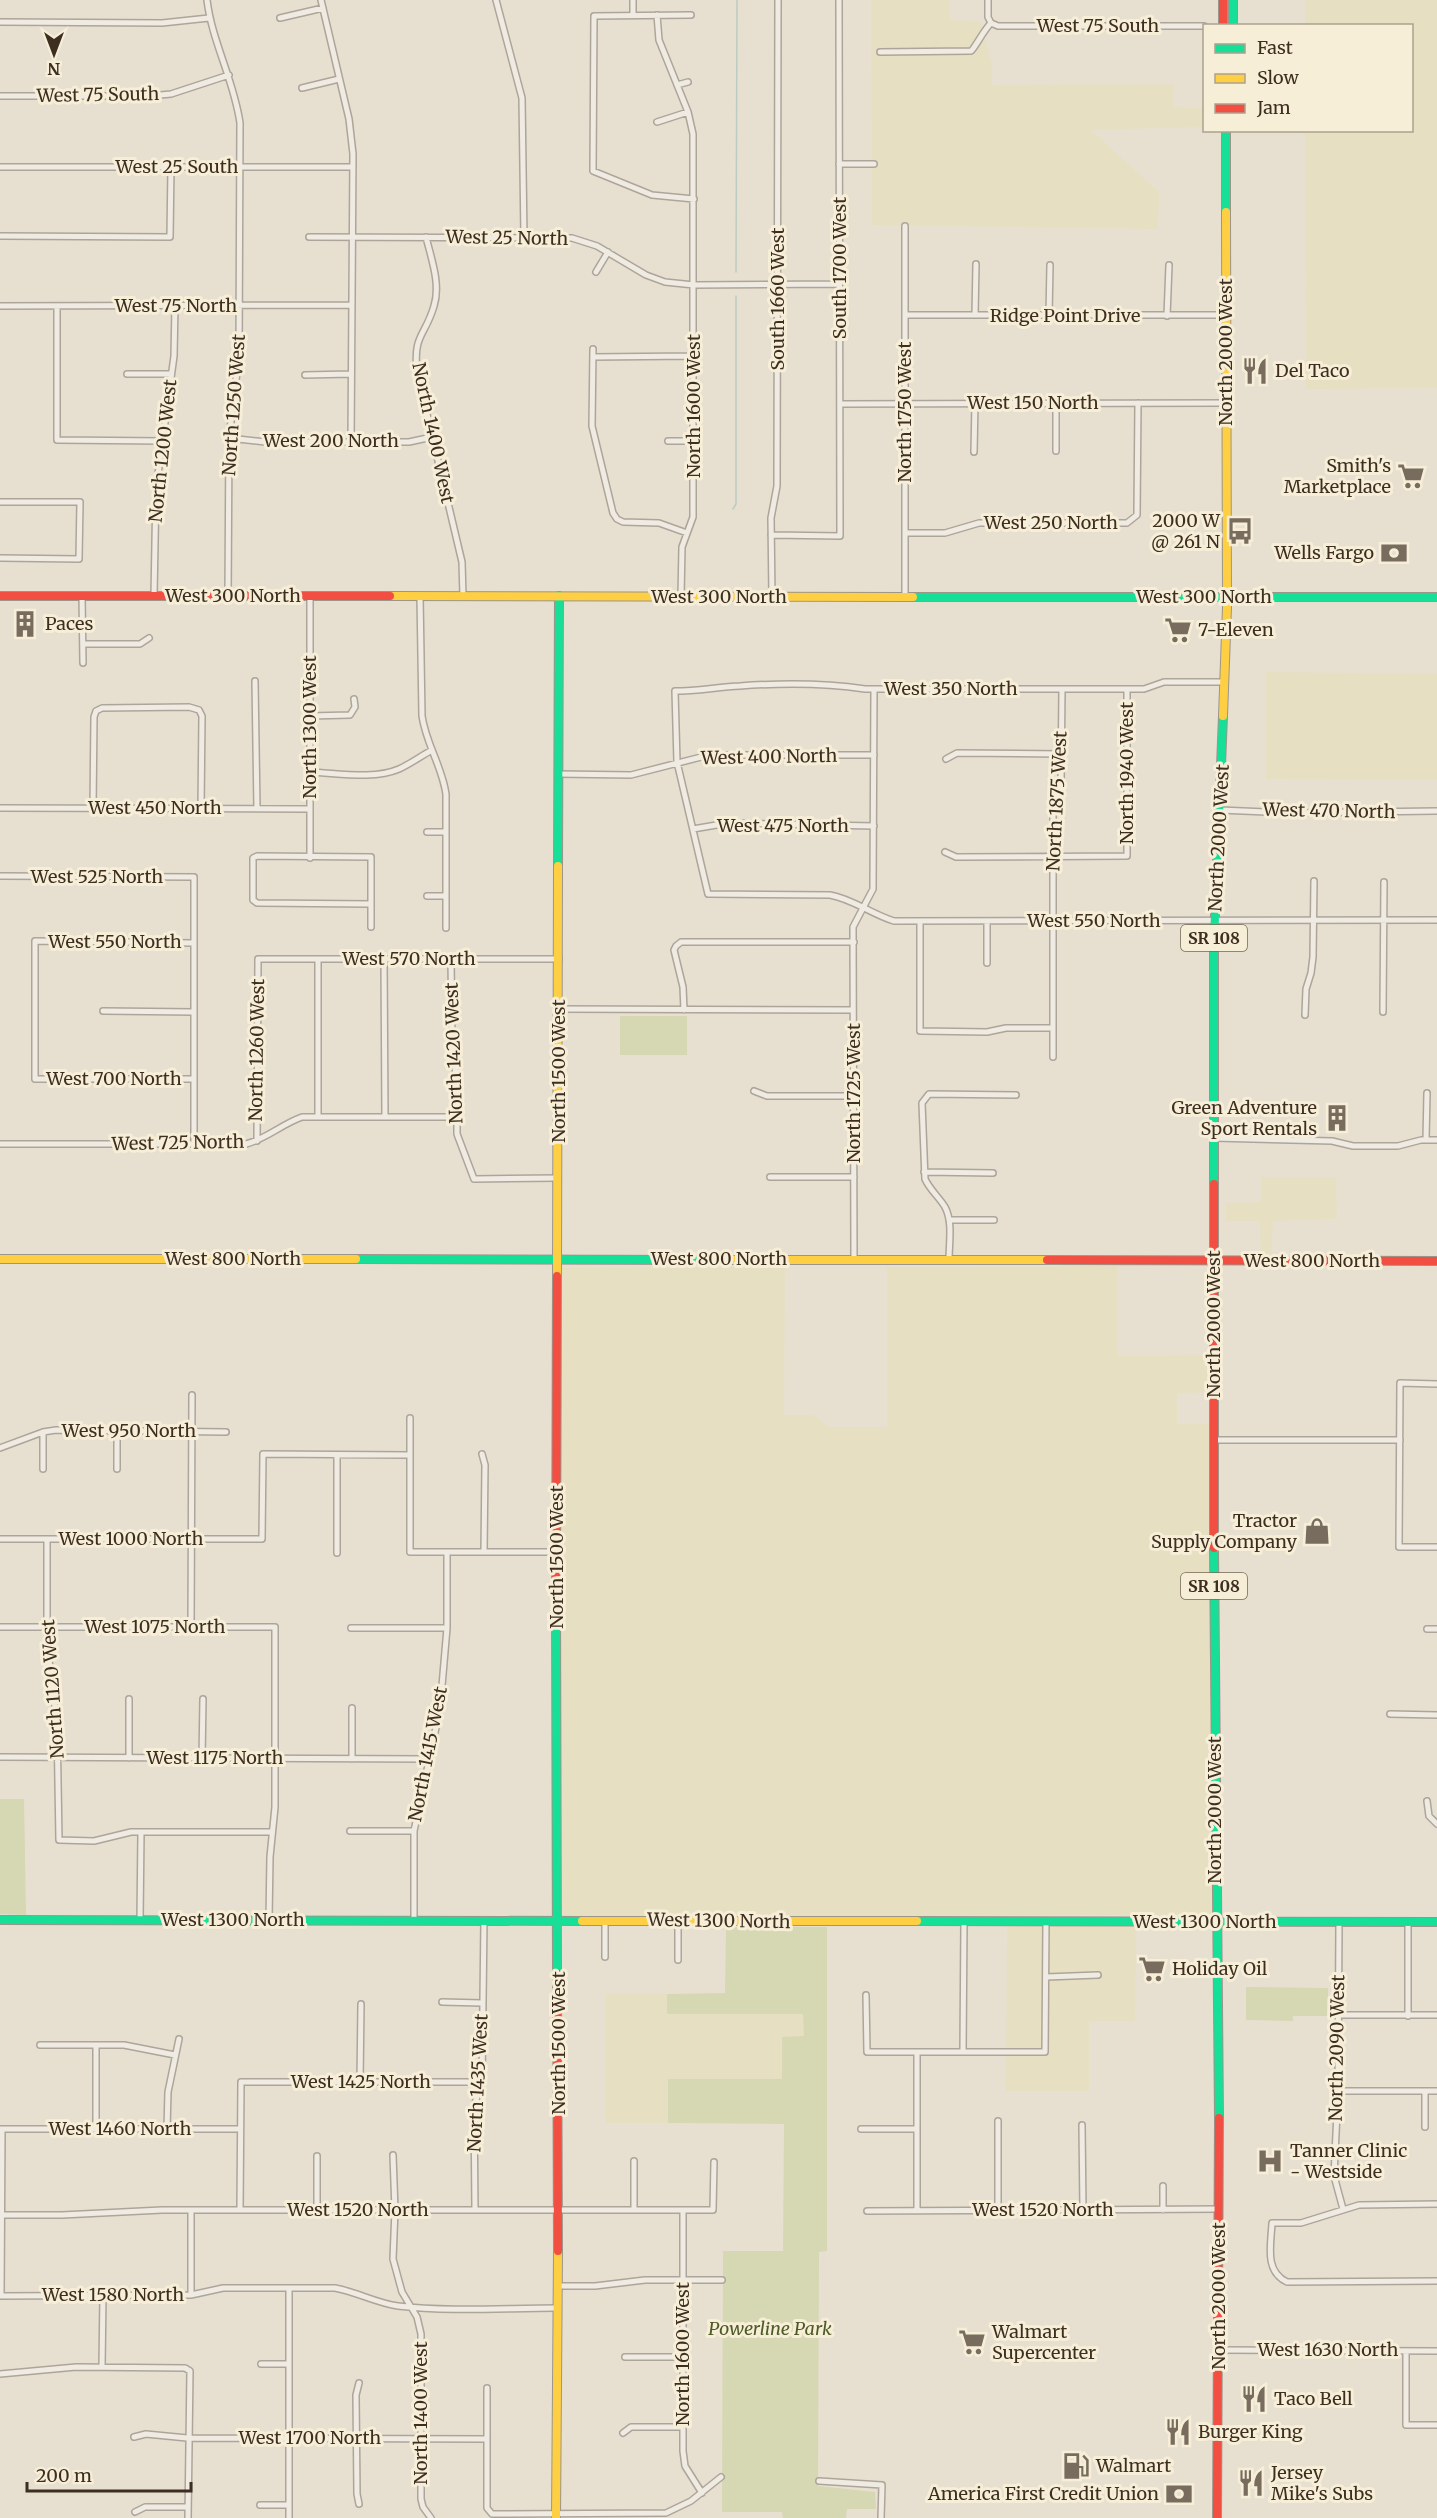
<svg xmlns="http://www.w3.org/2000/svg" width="1437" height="2518" viewBox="0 0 1437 2518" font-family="Merriweather,serif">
  <rect width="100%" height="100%" fill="#e7e0d1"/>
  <path fill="#e6dfc2" d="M871,0H950V20L980,21L992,65V85L1173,84V107L1204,108V127L1091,130L1159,192L1158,229L872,225Z
    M1305,0H1437V388L1306,389L1305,131L1412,130V26L1305,25Z
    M1266,672L1437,674V780L1266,779Z
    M1261,1177H1336L1337,1219L1273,1221L1271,1258H1261L1260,1221H1226V1203L1261,1202Z
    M1117,1266V1356L1219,1355V1392L1177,1393V1424H1219L1216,1914L561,1918V1268L785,1267L784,1415H815L828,1427H887V1267Z
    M1007,1925L1136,1926L1135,2021H1089V2091H1006Z
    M606,1994H667V2014H804V2037H782V2079H668V2123H606Z"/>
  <path fill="#d6d7b3" d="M620,1016H687V1055H620Z
    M0,1799H24L26,1915L0,1914Z
    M726,1927H827V2251L819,2252L818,2486L875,2492L876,2509H847L846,2518H783L782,2512H722L723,2251H783L784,2124L668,2123V2079H782V2037L804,2036L803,2014H667V1994L725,1993Z
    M1246,1987L1328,1988V2016H1293V2021L1246,2020Z"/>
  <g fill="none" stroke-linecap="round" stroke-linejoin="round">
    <path stroke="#bcccc2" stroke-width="1.5" d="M736,272L737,0
      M733,509L736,504V296"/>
    <defs>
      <path id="street" d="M207,0C212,42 234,80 240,123L239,355L229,438L228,596
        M321,0L349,119L353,154L351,442
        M496,0L522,98L524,237
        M633,0V15
        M988,0V17L991,23
        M657,15L659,40L688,112L693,134V517L682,547L681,596
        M691,15L594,16L593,171L652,195L694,199
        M280,18L323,8
        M0,22L162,23L209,18
        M991,23L998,26H1204
        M880,52L971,51C975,48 983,31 991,23
        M677,85L688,82
        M302,88L339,79
        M0,96H150L171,94L229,75
        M657,122L688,112
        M839,164H874
        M0,167H353
        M905,226V598
        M0,236L170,237L171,167
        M309,237L572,238L597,246L646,275L665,282L694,285L840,284
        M426,237C431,258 441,284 434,306C425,337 413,334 417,372L462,562L463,596
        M596,272L608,252
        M0,306L352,305
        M57,306V440L162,441
        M905,315H1226
        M975,315L976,264
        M1049,315L1050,265
        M1167,316L1169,265
        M593,349L592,426L613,513L617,519L623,522L659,523L687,533
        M593,357L694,356
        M127,374H171
        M305,375L351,374
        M1056,403V451
        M840,404L1227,403
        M229,438L266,442H409L432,437
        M668,441H693
        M974,452L975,403
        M0,502H80L79,559L0,558
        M905,533H945L979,523H1127L1137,515L1138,403
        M771,535L840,536L839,0
        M82,596L83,663
        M154,596L156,489L174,356L175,306
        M310,596V858
        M420,596L422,716C426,744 442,766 446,794V928
        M772,597L771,518L777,486L778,0
        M83,644H140L149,638
        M255,681L257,809
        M1225,682H1164L1144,689H865C825,683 781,683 740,686C718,687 697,691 675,691L677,762L708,894L830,895C853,899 871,914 894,921L1437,920
        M310,716L350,715L355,707L354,699
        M946,759L957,753L1061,754
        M310,772C338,773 373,780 399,769C410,764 421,756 432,750
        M558,774L631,775L709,755H874
        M0,808L310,809
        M93,808L94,717L96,711L102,708L189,707L199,710L202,716L201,808
        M1220,810L1287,813L1437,811
        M693,829L728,823L874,826
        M427,832H446
        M945,852L956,857L1127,856V689
        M0,876L194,877V1144
        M427,896H446
        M371,904L257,903L253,900V858L257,856L371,857C371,881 371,904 371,927
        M920,922V1031L987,1032L1006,1028H1053
        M987,922V963
        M318,959V1117
        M384,959L385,1117
        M451,959L452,1041L457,1084V1134L474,1179L558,1178
        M559,1009L853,1010
        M684,1010L683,987L674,950L676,946L681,942H854
        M103,1011L194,1012
        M1383,1012L1384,882
        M1305,1015L1306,989L1311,973L1313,957L1314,881
        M1053,1057V813L1061,784L1062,689
        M194,1079H35V941L194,943
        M754,1091L767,1096H854
        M1214,1138L1332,1141L1353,1146H1398L1421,1140H1437
        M1426,1140L1427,1093
        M257,1141L258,959H559
        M0,1144H246C266,1139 282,1124 302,1117H457
        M924,1172L993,1173
        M770,1177H854
        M949,1220H994
        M854,1260L853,927L873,889L874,689
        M949,1260C949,1243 953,1222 945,1207C939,1197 930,1190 925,1179L922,1103L929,1094L1016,1095
        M1437,1384L1400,1383L1399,1547H1437
        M410,1418V1552H556
        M1213,1440H1400
        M0,1448L43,1432L56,1430L226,1432
        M482,1454L485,1465L484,1552
        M43,1469V1432
        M117,1469V1431
        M0,1539H262L263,1454L410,1455
        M47,1539V1644L57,1724L59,1840L94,1841L131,1832H272
        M337,1553V1455
        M0,1627H275V1807L270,1857L269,1920
        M191,1627L192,1395
        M351,1628H447
        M1427,1629H1437
        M352,1708V1759
        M1390,1714L1437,1715
        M0,1757L429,1759
        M129,1758V1699
        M202,1758L203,1699
        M1427,1801L1429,1816L1437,1824
        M350,1831H414
        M140,1920L141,1832
        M414,1920V1831L440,1709L447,1628V1552
        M605,1921V1957
        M1339,1922L1338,2091L1334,2176L1343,2209
        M1408,1922V2016
        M678,1960V1921
        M1046,1977L1098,1975
        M866,1995L867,2052H1045L1046,1922
        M442,2002L482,2003
        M1338,2015H1437
        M40,2045H124L175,2055
        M96,2045V2129
        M917,2052V2210
        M963,2052L964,1922
        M360,2082L361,2004
        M1338,2091H1437
        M998,2121V2210
        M1082,2125L1083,2210
        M1425,2127V2091
        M0,2129H240
        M2,2129L1,2296L191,2295L223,2288H335C357,2292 376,2303 398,2306C450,2312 505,2308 557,2308
        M167,2129L168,2092L179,2039
        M861,2129H917
        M393,2155L395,2210L393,2259L402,2292L417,2317L421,2334V2499L423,2507L431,2518
        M634,2161V2209
        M1163,2186V2210
        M1437,2204L1359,2205L1301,2223H1272C1271,2245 1264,2271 1287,2282L1437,2281
        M191,2210V2295
        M240,2210L241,2082H482
        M317,2210V2156
        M475,2210L474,2106L482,2082L484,1920
        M683,2210V2451L685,2466L702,2493
        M867,2211L1219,2209
        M2,2215H62L162,2210H713L714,2162
        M557,2286H595L645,2280H722
        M1219,2350L1437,2351
        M1406,2351V2425H1437
        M625,2357H683
        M261,2364H289
        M102,2367L103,2295
        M0,2374L76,2367L185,2368L190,2371L188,2518
        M359,2383L356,2395L357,2494L359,2504
        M487,2388V2508L492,2514L666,2513L691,2501L721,2477
        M623,2433L631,2427H683
        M134,2437L146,2434L187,2438L487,2439
        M819,2481L882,2485L881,2518
        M260,2505H289
        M135,2512L145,2507H188
        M289,2518V2288"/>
      <path id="fast" d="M1233,0V26
        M1226,130V212
        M913,597H1437
        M558,866L559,596
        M1214,1184V940L1223,716
        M356,1259L711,1260
        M1214,1548L1219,2118
        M556,1596L557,1973
        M0,1920L582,1921
        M917,1921L1437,1922"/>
      <path id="slow" d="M390,596L913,597
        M1223,716L1227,607L1226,212
        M0,1259H356
        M711,1260H1047
        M557,1276L558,866
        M582,1921H917
        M556,2518L558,2251"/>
      <path id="jam" d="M1223,0V26
        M0,596H390
        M1214,1184V1548
        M1047,1260L1437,1261
        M556,1596L557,1276
        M557,1973L558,2251
        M1217,2518L1219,2118"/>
    </defs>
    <use href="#street" stroke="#ada599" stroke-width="8"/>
    <use href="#fast" stroke="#9c958a" stroke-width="10"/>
    <use href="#slow" stroke="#9c958a" stroke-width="10"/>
    <use href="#jam" stroke="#9c958a" stroke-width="10"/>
    <use href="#street" stroke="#efebe3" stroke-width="5"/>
    <use href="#fast" stroke="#16e098" stroke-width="8"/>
    <use href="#slow" stroke="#ffcf43" stroke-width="8"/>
    <use href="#jam" stroke="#f24e42" stroke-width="8"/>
  </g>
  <defs>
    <symbol id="restaurant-bare" viewBox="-9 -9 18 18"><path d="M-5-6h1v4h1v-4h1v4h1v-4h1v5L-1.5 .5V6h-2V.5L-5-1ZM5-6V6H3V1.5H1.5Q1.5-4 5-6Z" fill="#786c5e" stroke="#f7eed8" stroke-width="2.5" paint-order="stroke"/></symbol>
    <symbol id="supermarket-bare" viewBox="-9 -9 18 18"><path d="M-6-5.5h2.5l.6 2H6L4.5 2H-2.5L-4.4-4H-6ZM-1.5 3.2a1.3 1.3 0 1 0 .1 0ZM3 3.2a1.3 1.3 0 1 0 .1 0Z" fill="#786c5e" stroke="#f7eed8" stroke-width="2.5" paint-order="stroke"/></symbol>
    <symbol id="bus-bare" viewBox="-9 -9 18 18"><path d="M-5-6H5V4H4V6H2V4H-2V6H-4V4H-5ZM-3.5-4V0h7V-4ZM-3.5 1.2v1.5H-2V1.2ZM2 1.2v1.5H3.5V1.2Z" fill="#786c5e" stroke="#f7eed8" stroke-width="2.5" paint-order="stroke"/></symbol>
    <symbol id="bank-bare" viewBox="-9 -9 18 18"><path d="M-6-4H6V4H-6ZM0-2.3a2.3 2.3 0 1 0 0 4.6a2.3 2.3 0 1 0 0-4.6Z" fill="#786c5e" stroke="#f7eed8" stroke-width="2.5" paint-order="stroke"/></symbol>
    <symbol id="building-bare" viewBox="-9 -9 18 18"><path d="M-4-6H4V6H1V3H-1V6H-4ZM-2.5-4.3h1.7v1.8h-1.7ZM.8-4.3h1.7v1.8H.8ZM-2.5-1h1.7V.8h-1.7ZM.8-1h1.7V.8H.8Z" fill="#786c5e" stroke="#f7eed8" stroke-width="2.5" paint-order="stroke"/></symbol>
    <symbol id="shop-bare" viewBox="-9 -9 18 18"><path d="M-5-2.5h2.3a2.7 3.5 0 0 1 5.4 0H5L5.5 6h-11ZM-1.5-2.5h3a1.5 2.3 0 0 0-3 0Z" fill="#786c5e" stroke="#f7eed8" stroke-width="2.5" paint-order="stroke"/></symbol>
    <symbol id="hospital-bare" viewBox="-9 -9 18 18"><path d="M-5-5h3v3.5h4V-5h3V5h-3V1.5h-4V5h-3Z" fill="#786c5e" stroke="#f7eed8" stroke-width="2.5" paint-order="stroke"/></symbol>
    <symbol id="fuel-bare" viewBox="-9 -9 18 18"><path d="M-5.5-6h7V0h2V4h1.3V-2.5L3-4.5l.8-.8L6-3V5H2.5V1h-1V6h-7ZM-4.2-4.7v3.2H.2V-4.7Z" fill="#786c5e" stroke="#f7eed8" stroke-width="2.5" paint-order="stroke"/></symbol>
  </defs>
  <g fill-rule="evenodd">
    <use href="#restaurant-bare" x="1236" y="352" width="38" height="38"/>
    <use href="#supermarket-bare" x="1392" y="457" width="38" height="38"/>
    <use href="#bus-bare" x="1221" y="512" width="38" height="38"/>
    <use href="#bank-bare" x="1375" y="534" width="38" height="38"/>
    <use href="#building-bare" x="6" y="605" width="38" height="38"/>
    <use href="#supermarket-bare" x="1159" y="611" width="38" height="38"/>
    <use href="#building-bare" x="1318" y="1099" width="38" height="38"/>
    <use href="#shop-bare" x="1298" y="1512" width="38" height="38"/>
    <use href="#supermarket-bare" x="1133" y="1950" width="38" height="38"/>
    <use href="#hospital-bare" x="1251" y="2142" width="38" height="38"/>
    <use href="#supermarket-bare" x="953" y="2323" width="38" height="38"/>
    <use href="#restaurant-bare" x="1235" y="2380" width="38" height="38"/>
    <use href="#restaurant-bare" x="1159" y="2413" width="38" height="38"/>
    <use href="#fuel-bare" x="1057" y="2447" width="38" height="38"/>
    <use href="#restaurant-bare" x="1232" y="2464" width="38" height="38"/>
    <use href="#bank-bare" x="1160" y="2475" width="38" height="38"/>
  </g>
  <g text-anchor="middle" stroke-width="6" stroke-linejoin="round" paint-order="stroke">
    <g fill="#f7eed8" stroke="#756857" stroke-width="1.5">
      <rect x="1181" y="925" width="66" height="26" rx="4.5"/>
      <rect x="1181" y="1573" width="66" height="26" rx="4.5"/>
    </g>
    <g font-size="16" font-weight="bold" fill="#3d2e20">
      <text x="1214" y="944">SR 108</text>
      <text x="1214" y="1592">SR 108</text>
    </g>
    <g font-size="18" fill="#3d2e20" stroke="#f7eed8">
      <text x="1098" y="32">West 75 South</text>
      <text transform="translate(98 95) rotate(-1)" y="6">West 75 South</text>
      <text x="177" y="173">West 25 South</text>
      <text transform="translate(507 238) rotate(1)" y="6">West 25 North</text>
      <text transform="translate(840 268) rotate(-90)" y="6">South 1700 West</text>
      <text transform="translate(778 299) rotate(-90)" y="6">South 1660 West</text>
      <text x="176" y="312">West 75 North</text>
      <text x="1065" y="322">Ridge Point Drive</text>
      <text transform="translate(1226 352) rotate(-90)" y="6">North 2000 West</text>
      <text x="1033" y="409">West 150 North</text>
      <text transform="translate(234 405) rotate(-86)" y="6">North 1250 West</text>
      <text transform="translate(694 406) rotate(-90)" y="6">North 1600 West</text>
      <text transform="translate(905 412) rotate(-90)" y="6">North 1750 West</text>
      <text transform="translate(433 433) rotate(78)" y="6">North 1400 West</text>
      <text x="331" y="447">West 200 North</text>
      <text transform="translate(163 451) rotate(-84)" y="6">North 1200 West</text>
      <text x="1051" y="529">West 250 North</text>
      <text x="233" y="602">West 300 North</text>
      <text x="719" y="603">West 300 North</text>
      <text x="1204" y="603">West 300 North</text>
      <text x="951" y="695">West 350 North</text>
      <text transform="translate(310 727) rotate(-90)" y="6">North 1300 West</text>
      <text transform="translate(769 757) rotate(-1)" y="6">West 400 North</text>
      <text transform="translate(1127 773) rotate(-90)" y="6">North 1940 West</text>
      <text transform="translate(1057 801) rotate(-87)" y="6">North 1875 West</text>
      <text x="155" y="814">West 450 North</text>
      <text transform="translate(1329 811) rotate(1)" y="6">West 470 North</text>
      <text x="783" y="832">West 475 North</text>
      <text transform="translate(1219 838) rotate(-87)" y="6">North 2000 West</text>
      <text x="97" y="883">West 525 North</text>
      <text x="1094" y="927">West 550 North</text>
      <text x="115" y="948">West 550 North</text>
      <text x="409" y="965">West 570 North</text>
      <text transform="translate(257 1050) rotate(-89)" y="6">North 1260 West</text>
      <text transform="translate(454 1053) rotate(-92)" y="6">North 1420 West</text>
      <text transform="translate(559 1071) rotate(-90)" y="6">North 1500 West</text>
      <text x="114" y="1085">West 700 North</text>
      <text transform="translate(854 1093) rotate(-90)" y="6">North 1725 West</text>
      <text transform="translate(178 1143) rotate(-1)" y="6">West 725 North</text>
      <text x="233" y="1265">West 800 North</text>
      <text x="719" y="1265">West 800 North</text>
      <text x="1312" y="1267">West 800 North</text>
      <text transform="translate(1214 1324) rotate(-90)" y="6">North 2000 West</text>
      <text x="129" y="1437">West 950 North</text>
      <text x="131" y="1545">West 1000 North</text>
      <text transform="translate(557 1557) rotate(-90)" y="6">North 1500 West</text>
      <text x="155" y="1633">West 1075 North</text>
      <text transform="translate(53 1689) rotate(-94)" y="6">North 1120 West</text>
      <text transform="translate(428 1754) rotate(-79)" y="6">North 1415 West</text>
      <text x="215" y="1764">West 1175 North</text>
      <text transform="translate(1215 1810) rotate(-90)" y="6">North 2000 West</text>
      <text x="233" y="1926">West 1300 North</text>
      <text transform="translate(719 1921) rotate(1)" y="6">West 1300 North</text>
      <text x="1205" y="1928">West 1300 North</text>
      <text transform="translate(559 2043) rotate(-90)" y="6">North 1500 West</text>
      <text transform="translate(1337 2048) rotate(-89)" y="6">North 2090 West</text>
      <text x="361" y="2088">West 1425 North</text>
      <text transform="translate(478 2083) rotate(-87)" y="6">North 1435 West</text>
      <text x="120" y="2135">West 1460 North</text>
      <text x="358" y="2216">West 1520 North</text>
      <text x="1043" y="2216">West 1520 North</text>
      <text x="113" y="2301">West 1580 North</text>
      <text transform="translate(1219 2296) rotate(-90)" y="6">North 2000 West</text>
      <text x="1328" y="2356">West 1630 North</text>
      <text transform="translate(683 2354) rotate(-90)" y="6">North 1600 West</text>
      <text transform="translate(421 2413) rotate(-90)" y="6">North 1400 West</text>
      <text x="310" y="2444">West 1700 North</text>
    </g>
    <g font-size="18" fill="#3d2e20" stroke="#f7eed8" text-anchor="start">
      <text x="1275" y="377">Del Taco</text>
      <text x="1391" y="472" text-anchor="end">Smith's<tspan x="1391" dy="21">Marketplace</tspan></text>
      <text x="1220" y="527" text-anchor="end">2000 W<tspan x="1220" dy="21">@ 261 N</tspan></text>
      <text x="1374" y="559" text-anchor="end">Wells Fargo</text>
      <text x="45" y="630">Paces</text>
      <text x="1198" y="636">7-Eleven</text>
      <text x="1317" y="1114" text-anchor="end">Green Adventure<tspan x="1317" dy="21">Sport Rentals</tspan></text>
      <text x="1297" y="1527" text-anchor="end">Tractor<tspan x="1297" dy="21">Supply Company</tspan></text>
      <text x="1172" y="1975">Holiday Oil</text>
      <text x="1290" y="2157">Tanner Clinic<tspan x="1290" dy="21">- Westside</tspan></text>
      <text x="992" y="2338">Walmart<tspan x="992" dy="21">Supercenter</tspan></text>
      <text x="1274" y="2405">Taco Bell</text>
      <text x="1198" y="2438">Burger King</text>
      <text x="1096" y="2472">Walmart</text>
      <text x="1271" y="2479">Jersey<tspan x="1271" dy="21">Mike's Subs</tspan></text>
      <text x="1159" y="2500" text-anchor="end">America First Credit Union</text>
    </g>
    <g font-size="18" font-style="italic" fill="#4d5a26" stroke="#f7eed8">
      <text x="770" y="2335">Powerline Park</text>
    </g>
  </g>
  <rect x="1203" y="24" width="210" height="108" fill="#f7eed8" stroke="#ada18e" stroke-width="1.5"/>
  <rect x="1215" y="44" width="30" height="9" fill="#16e098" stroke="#ada18e" stroke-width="1.5"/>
  <text x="1257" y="54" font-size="18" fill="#3d2e20">Fast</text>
  <rect x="1215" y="74" width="30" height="9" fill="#ffcf43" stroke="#ada18e" stroke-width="1.5"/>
  <text x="1257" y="84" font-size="18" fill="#3d2e20">Slow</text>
  <rect x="1215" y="104" width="30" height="9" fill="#f24e42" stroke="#ada18e" stroke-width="1.5"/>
  <text x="1257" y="114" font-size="18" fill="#3d2e20">Jam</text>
  <g transform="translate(54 54) rotate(180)" stroke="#f7eed8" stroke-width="4.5" paint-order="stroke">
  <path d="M0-4.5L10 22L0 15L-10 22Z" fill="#3d2e20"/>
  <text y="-9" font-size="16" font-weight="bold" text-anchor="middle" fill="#3d2e20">N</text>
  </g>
  <path d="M27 2482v9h164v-9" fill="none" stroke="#3d2e20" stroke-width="3"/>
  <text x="36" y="2482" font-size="18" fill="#3d2e20" stroke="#f7eed8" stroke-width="4.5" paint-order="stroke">200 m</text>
</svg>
